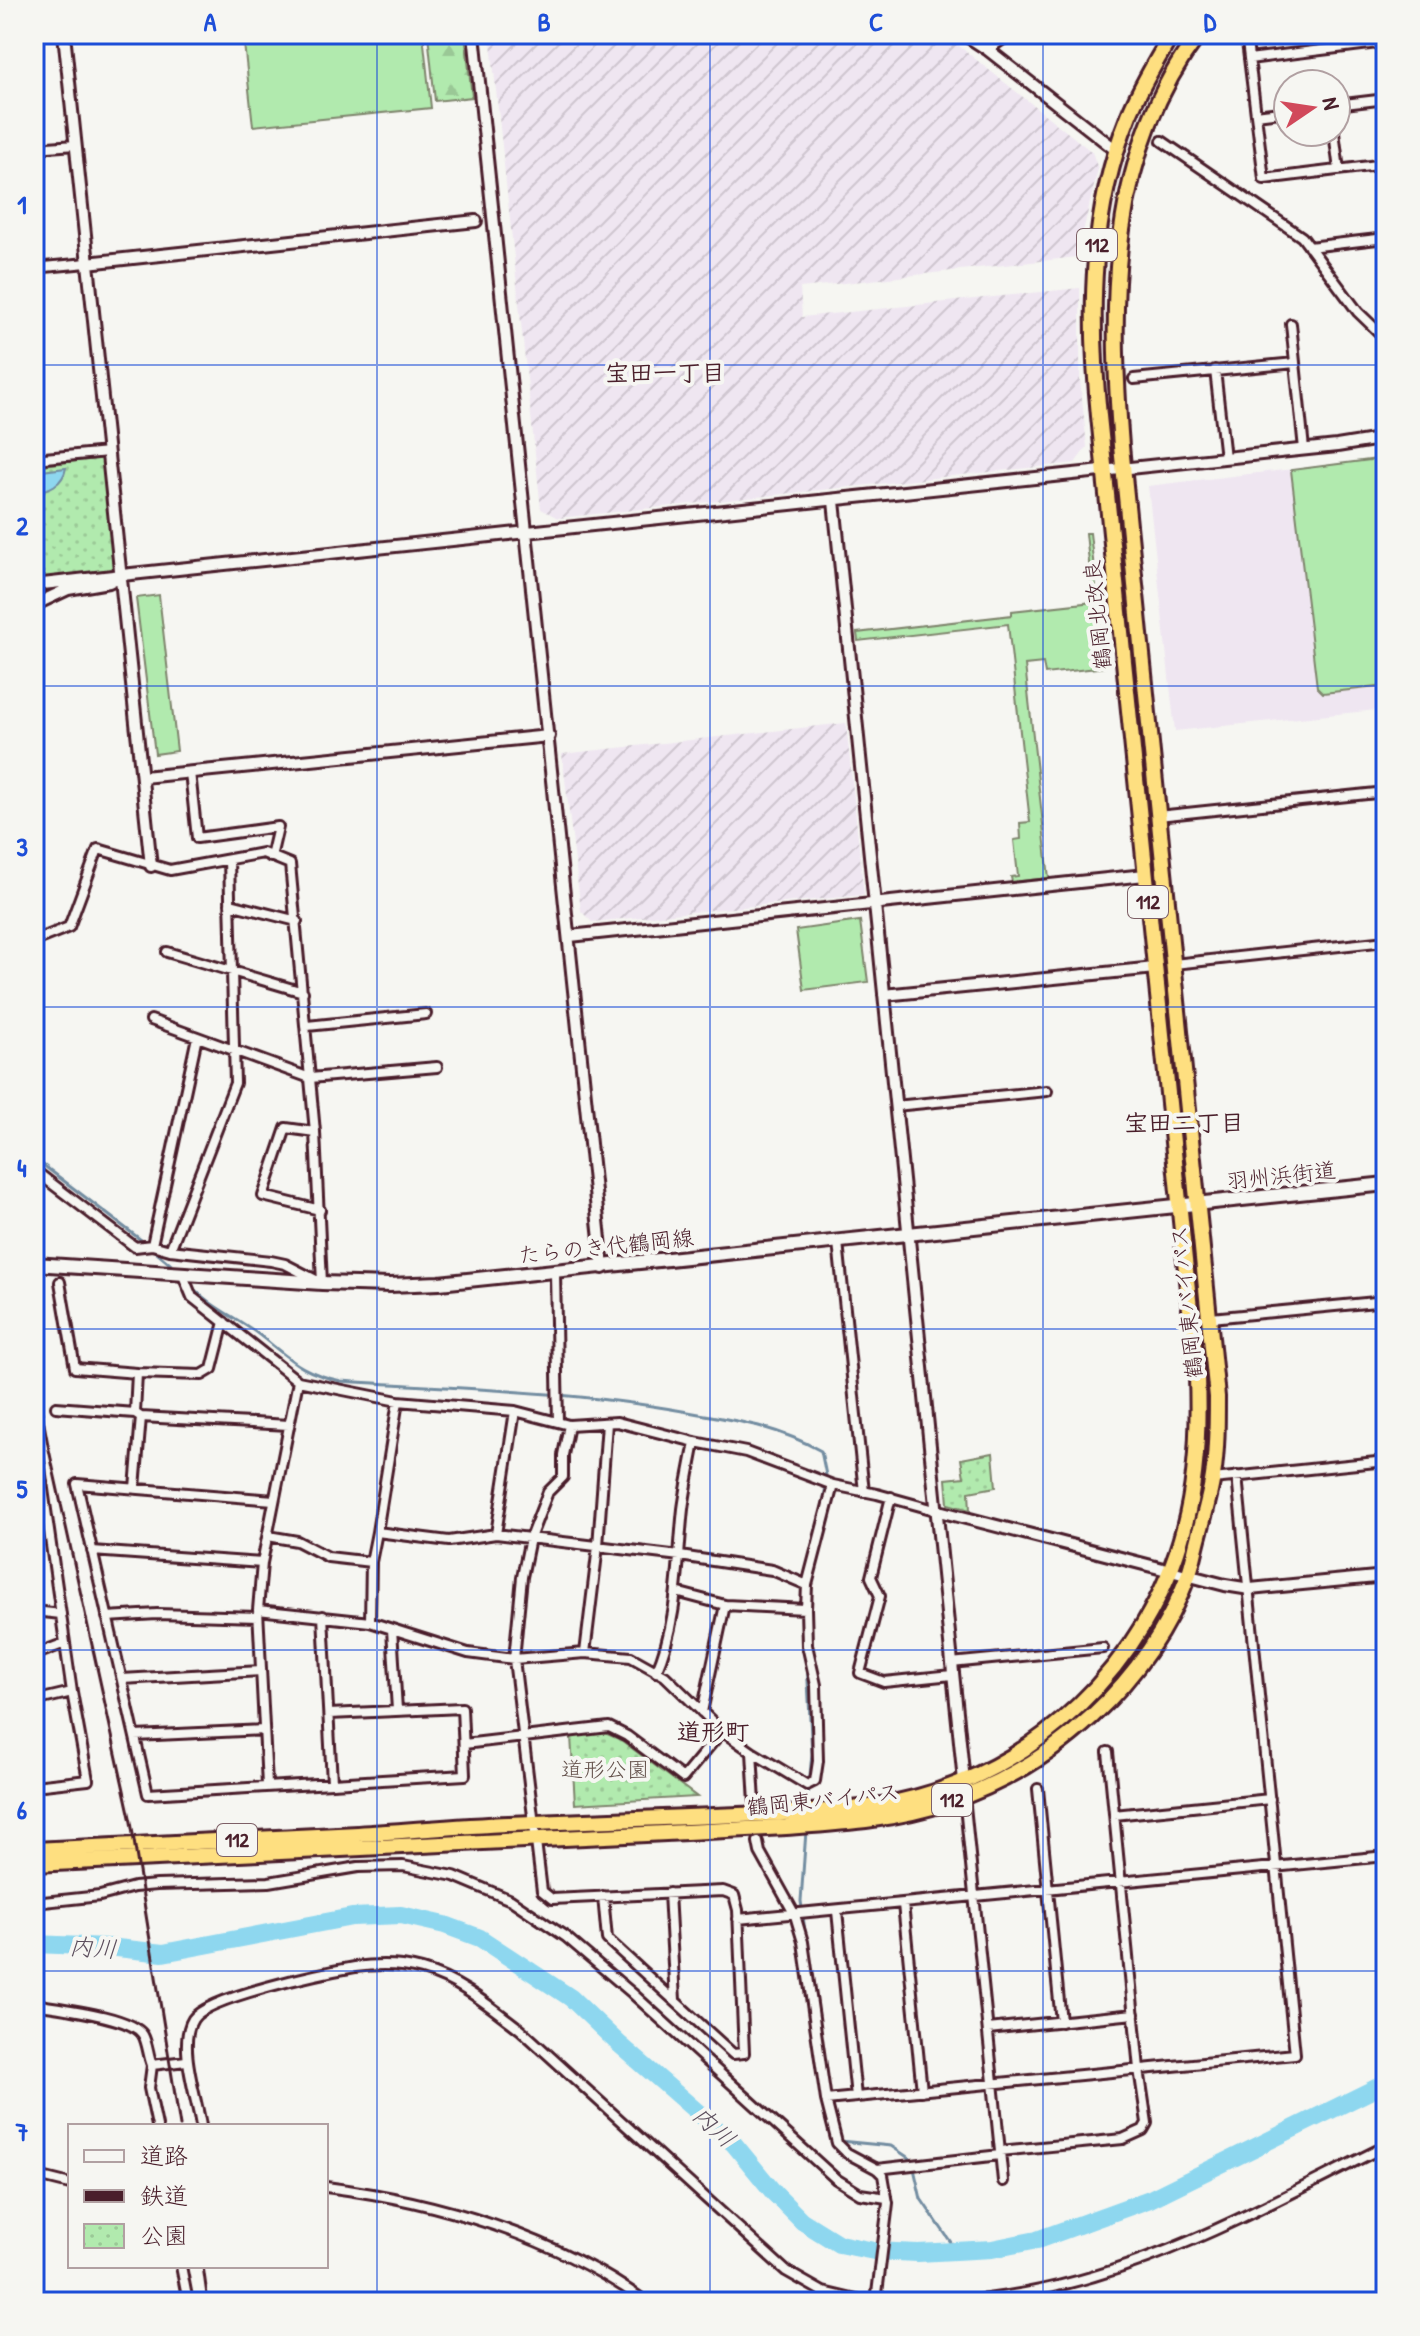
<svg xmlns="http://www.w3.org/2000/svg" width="1420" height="2336" viewBox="0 0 1420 2336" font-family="'Patrick Hand','Klee One',sans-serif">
  <defs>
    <pattern id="industrial-furrows" width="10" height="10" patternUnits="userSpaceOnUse" patternTransform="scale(2)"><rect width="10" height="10" fill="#efe6f1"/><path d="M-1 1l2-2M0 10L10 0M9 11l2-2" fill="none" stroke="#cec5cf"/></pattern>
    <pattern id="forest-firs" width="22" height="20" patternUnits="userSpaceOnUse" patternTransform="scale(2)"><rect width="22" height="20" fill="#b1eaae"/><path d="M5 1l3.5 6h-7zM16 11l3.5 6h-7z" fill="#9ac896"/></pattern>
    <pattern id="park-dots" width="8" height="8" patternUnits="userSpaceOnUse" patternTransform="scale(2)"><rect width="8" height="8" fill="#b1eaae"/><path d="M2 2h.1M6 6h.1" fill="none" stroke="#9ac896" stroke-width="1.8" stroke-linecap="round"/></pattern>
  </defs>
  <rect width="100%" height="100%" fill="#f6f6f2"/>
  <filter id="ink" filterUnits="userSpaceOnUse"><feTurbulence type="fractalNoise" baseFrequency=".0125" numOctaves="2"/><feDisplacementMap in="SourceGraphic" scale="16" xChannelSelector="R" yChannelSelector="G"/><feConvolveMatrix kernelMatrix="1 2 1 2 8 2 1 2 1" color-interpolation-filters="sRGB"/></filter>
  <g filter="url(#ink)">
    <path fill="#efe6f1" d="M1386,458V709L1175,731L1148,486Z"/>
    <path fill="url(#industrial-furrows)" d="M490,34H944L1092,152L1098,169L1077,257L800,288L802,317L1080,288V380L1087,447L1075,463L558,518L541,509Z
      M846,723L864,895L592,922L581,911L562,754Z"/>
    <path fill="#b1eaae" stroke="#7e846c" stroke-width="2" d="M243,34H423L431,108L253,126Z
      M1386,458V686L1323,693L1317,687L1291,470Z
      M1086,533H1090L1105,667L1045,674L1043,663L1025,665L1049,878L1012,882L1011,877L1018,876L1014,840L1021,839L1020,823L1030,822L1008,624L858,641L857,633L1012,615V611L1093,602Z
      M159,595L177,751L155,754L136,598Z
      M860,921L868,982L804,990L796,930Z"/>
    <path fill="url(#forest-firs)" stroke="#7e846c" stroke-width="2" d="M428,34H465L472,97L435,101Z"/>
    <path fill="url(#park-dots)" stroke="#7e846c" stroke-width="2" d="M104,458L115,569L34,579V466Z
      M993,1453L996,1487L969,1492L970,1510L948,1504L946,1479L964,1477L961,1459Z
      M605,1733L621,1740L697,1797L575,1804L571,1736Z"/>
    <path fill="#8ed7ef" stroke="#738da1" stroke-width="2" d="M66,468C63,484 49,491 34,491V472Z"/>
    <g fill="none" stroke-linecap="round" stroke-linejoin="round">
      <path stroke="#738da1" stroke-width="3" d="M34,1158L145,1243
        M151,1248L176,1269
        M192,1287C210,1306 233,1316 254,1331C288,1356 297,1372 341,1381C460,1389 582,1391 699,1414C744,1422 780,1428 821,1451L827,1480L821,1515
        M807,1807L812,1754L807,1664
        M806,1939L801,1901L806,1831
        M815,1994L818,2018
        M840,2141L891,2146L912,2160L921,2199L957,2251"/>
      <path stroke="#8ed7ef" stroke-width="18" d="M34,1944L108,1947L163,1953L352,1917L401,1915L445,1925L480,1938L571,1998L618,2043L734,2144L775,2194L802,2221L839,2244L874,2251L918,2253L992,2249L1037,2240L1150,2199L1386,2083"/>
      <defs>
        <path id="minor" d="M1246,34L1264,179L1386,164
          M1249,59L1386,42
          M1336,105L1386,99
          M1256,115L1288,111
          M1334,132L1339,170
          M1162,141L1302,237L1358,312L1386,339
          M34,148L76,145
          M1309,247L1386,238
          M34,268L87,263
          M1291,324L1304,449
          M1215,370L1225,458
          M1134,379L1295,363
          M34,459L108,452
          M190,772L197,838L278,827L271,857
          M1158,816L1386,792
          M230,904L297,921
          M34,941L69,927L98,849L170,870L263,853L290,864L315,1132L322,1283L285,1264L271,1261L170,1250L152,1245L135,1247L34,1170
          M167,952L303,992
          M1174,964L1386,941
          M151,1020L310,1078L437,1067
          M307,1026L426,1014
          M895,1106L1047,1091
          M315,1132L286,1128L263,1196L320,1210
          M838,1242L864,1492
          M152,1245L197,1037
          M170,1250L235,1083L229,860
          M182,1273L192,1297L298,1381L398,1401L515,1411L569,1425L617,1422L695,1442L746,1452L833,1485L877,1494L935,1510
          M555,1273L558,1422
          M60,1282L75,1368L137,1373
          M1211,1318L1386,1301
          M398,1401L377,1532L449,1541L496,1534L680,1556L772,1570L807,1585
          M56,1407L135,1413
          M141,1417L289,1425
          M569,1425L563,1455V1477L548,1492L530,1538L522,1577L514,1659L542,1891L552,1899L723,1891L734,1895L738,1910L744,2053L733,2054L607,1939L603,1896
          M34,1426L72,1692L88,1780L34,1786
          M1213,1479L1386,1461
          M135,1488L141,1417L135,1413L137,1373L202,1375L212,1369L224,1322
          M891,1497L871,1577L880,1596L860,1673L884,1682L952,1675
          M274,1500L77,1484L148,1794L465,1775L462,1708L329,1714
          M496,1534L515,1411
          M268,1536L297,1541L328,1557L371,1562
          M92,1551L262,1563
          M676,1592L725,1605L806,1609
          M258,1610L370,1622L468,1653L514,1659L585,1653L631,1657L665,1676L722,1731L752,1752L807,1785L815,1781L818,1761L816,1685L807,1645L806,1609L807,1585L833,1485
          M34,1611L61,1614
          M323,1616L332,1782
          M107,1617L157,1614L258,1617
          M370,1622L371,1562L377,1532
          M392,1629L397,1710
          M585,1653L598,1546L607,1423
          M34,1655L65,1643
          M951,1663L1103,1648
          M656,1672C679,1620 677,1564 683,1509C686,1487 691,1464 695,1442
          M122,1679L261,1671
          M34,1701L72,1692
          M702,1712L725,1605
          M135,1736L264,1730
          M464,1744L609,1727L627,1736L683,1778L722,1731
          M752,1752L755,1803
          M267,1785L258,1610L262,1563L298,1381
          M1038,1789L1061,2022
          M964,1796L1003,2181
          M1114,1815L1270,1799
          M758,1842L760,1852L795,1915L803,1942L826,2100L837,2143L847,2153L877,2169L883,2175L888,2203L876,2302
          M669,1893L675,2000
          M34,1903L100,1896L134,1887L157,1885L269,1882L358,1867L403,1866L454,1876L511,1900L566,1937L632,1993L836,2179L860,2194L887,2198
          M903,1904L922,2091
          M837,1911L856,2097
          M738,1919L1386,1856
          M34,2004C56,2008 132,2016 143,2035C148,2044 148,2056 152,2065
          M988,2029L1134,2014
          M826,2100L1295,2054L1237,1476
          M157,2126L149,2088L152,2065L186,2061
          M201,2126C197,2098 177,2044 193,2019C207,1997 326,1972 355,1967C377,1964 401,1964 422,1970C459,1980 491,2007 521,2030L786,2271L823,2292L865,2302
          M1000,2151L1123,2139L1143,2130L1147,2123L1139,2069L1108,1752
          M877,2169L1000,2155
          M34,2175L70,2184
          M326,2187C437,2201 555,2236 646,2302
          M181,2266L188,2302
          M954,2302C1115,2292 1245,2215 1386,2146"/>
        <path id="tertiary" d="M64,34L151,866
          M474,34L603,1268
          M964,34L987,49L1116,150
          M987,49L1009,34
          M87,263L476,221
          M834,501L964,1781
          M122,575L1337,446L1386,438
          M34,585L122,575L109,582L68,589L34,605
          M143,777L549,736
          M570,936L1145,875
          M884,995L1155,968
          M935,1510L1225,1585L1250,1589L1386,1576"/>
        <path id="secondary" d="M34,1264L322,1283L390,1285L439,1283L1386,1184"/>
        <path id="trunk" d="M34,1850C142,1845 250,1840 358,1834C408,1831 458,1826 509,1824C585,1821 662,1818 739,1815C791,1812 845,1813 897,1802C1034,1774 1149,1663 1184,1528C1197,1479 1199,1429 1197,1378L1099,416C1089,313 1090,212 1129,115C1140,87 1157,60 1172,34
          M34,1864L786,1827C841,1823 895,1820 948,1802C1054,1767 1148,1682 1188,1576C1193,1563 1195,1549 1199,1535C1204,1516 1210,1496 1213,1476C1217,1450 1217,1424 1217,1397L1121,446C1110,304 1108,153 1199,34"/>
      </defs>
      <use href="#minor" stroke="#4a1f2b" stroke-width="14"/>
      <use href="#tertiary" stroke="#4a1f2b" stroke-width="16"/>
      <use href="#secondary" stroke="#4a1f2b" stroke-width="18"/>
      <use href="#trunk" stroke="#4a1f2b" stroke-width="20"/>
      <use href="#minor" stroke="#f6f6f2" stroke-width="8"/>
      <use href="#tertiary" stroke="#f6f6f2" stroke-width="10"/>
      <use href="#secondary" stroke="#f6f6f2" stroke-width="12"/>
      <use href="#trunk" stroke="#fedf80" stroke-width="14"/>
      <path stroke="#4a1f2b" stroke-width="3" d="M34,1370L48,1445L131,1822L180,2126
        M203,2266L208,2302"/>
    </g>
  </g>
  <path fill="none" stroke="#1d4ed8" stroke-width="2" stroke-opacity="0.55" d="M377,34V2302M710,34V2302M1043,34V2302M34,365H1386M34,686H1386M34,1007H1386M34,1329H1386M34,1650H1386M34,1971H1386"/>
  <g text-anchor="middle" stroke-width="8" stroke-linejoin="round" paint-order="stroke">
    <g fill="#f6f6f2" stroke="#7e6067" stroke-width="2">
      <rect x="1077" y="229" width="40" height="32" rx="6"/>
      <rect x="1128" y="886" width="40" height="32" rx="6"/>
      <rect x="932" y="1784" width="40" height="32" rx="6"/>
      <rect x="217" y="1824" width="40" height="32" rx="6"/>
    </g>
    <g font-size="20" font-weight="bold" fill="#4a1f2b">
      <text x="1097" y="252">112</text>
      <text x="1148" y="909">112</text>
      <text x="952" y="1807">112</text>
      <text x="237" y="1847">112</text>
    </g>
    <g font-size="22" fill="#4a1f2b" stroke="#f6f6f2">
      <text transform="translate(1097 615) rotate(-96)" y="8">鶴岡北改良</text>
      <text transform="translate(1281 1175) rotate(-6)" y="8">羽州浜街道</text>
      <text transform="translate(606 1246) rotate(-6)" y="8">たらのき代鶴岡線</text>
      <text transform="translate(1186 1302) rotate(-96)" y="8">鶴岡東バイパス</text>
      <text transform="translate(823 1799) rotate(-6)" y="8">鶴岡東バイパス</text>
    </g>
    <g font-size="22" fill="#64524c" stroke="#f6f6f2">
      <text x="605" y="1777">道形公園</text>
    </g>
    <g font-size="24" font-weight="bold" fill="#4a1f2b" stroke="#f6f6f2">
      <text x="665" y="381">宝田一丁目</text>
      <text x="1184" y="1131">宝田二丁目</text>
      <text x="713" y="1740">道形町</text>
    </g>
    <g font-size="24" font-style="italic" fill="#5b4d5c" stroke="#f6f6f2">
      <text transform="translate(93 1948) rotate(4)" y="8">内川</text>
      <text transform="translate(714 2127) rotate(43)" y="8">内川</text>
    </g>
  </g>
  <rect width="1420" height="2336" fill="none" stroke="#f6f6f2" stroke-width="88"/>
  <rect x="68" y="2124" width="260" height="144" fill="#f6f6f2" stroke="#b1a0a2" stroke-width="2"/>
  <rect x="84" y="2150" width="40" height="12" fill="#f6f6f2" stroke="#b1a0a2" stroke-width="2"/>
  <text x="140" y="2164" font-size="24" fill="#4a1f2b">道路</text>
  <rect x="84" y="2190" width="40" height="12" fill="#4a1f2b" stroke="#b1a0a2" stroke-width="2"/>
  <text x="140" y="2204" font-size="24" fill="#4a1f2b">鉄道</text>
  <rect x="84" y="2224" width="40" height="24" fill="url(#park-dots)" stroke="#b1a0a2" stroke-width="2"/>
  <text x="140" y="2244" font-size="24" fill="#4a1f2b">公園</text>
  <g transform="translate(1312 108) rotate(77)"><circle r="38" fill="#f6f6f2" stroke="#b1a0a2" stroke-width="2"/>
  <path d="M0-6L14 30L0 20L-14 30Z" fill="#d1495b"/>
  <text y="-12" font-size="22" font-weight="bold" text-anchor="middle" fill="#4a1f2b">N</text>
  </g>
  <rect x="44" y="44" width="1332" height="2248" fill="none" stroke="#1d4ed8" stroke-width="3"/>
  <g font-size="26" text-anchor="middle" font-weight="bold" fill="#1d4ed8">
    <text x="210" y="31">A</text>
    <text x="544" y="31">B</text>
    <text x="876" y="31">C</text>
    <text x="1210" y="31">D</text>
    <text x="22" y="214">1</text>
    <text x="22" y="535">2</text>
    <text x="22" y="856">3</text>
    <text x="22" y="1177">4</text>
    <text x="22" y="1498">5</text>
    <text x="22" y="1819">6</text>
    <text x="22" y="2141">7</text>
  </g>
</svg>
